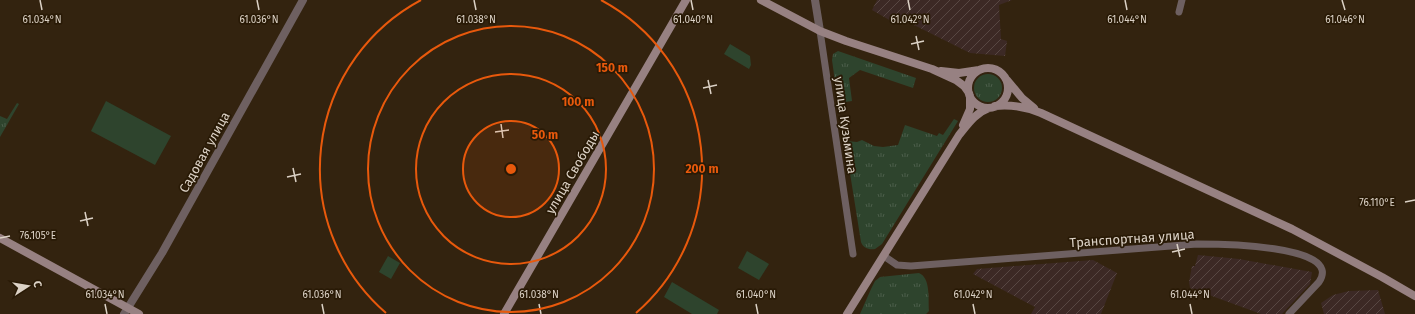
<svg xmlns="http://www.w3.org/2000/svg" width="1415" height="314" viewBox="0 0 1415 314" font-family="'Fira Sans',sans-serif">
  <defs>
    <pattern id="industrial-furrows" width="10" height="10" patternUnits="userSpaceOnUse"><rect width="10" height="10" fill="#3c2925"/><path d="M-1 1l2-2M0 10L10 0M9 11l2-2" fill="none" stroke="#584743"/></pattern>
    <pattern id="grass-tufts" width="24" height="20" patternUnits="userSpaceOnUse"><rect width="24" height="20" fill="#2e442d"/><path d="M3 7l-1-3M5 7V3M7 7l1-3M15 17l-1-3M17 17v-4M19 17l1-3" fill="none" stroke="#4c5e4a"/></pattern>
  </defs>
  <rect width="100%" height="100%" fill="#33230f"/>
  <path fill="url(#industrial-furrows)" d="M877,0H1012L999,5L1001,39L1007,41L1005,56L970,53L896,16L891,21L872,10Z
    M1198,255L1239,259L1312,272L1310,284L1282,314H1261L1190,288L1189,282L1192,266H1195Z
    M1093,260L1117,273L1101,314H1031L1035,307L973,274L977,269Z
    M1378,290L1385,314H1324L1321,303L1333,295L1349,291Z"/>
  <path fill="url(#grass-tufts)" d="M838,51L916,78L913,88L860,70L849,78L852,101L838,103L832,60L833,54Z
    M974 88a14 14 0 1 1 28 0a14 14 0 1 1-28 0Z
    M17,103L19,104L0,137V116L7,119Z
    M954,119L958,121L882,244L875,249C869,250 863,248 861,242L845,142L846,141L857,142L862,140L874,146L883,147L898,145L905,125L937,136L939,133L943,135Z
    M919,273C931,278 928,300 929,311L926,314H860L871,289L875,281L880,277Z"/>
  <path fill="#2e442d" d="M730,44L750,56L751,65L749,69L724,54Z
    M106,101L171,136L155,165L91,131Z
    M747,251L769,264L759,280L738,268Z
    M388,256L400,263L391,279L379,272Z
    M672,282L719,310L717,314H692L664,297Z"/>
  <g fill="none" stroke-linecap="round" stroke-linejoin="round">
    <path stroke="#6e6061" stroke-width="7" d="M1179,12L1182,0
      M820,31L853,254
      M884,256L897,265L911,266L1197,244C1214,244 1345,244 1319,282L1289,314"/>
    <path stroke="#6e6061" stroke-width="8" d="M815,0L820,31
      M124,314L162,253L303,0"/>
    <path stroke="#978182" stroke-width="8" d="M761,0L820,31L846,41L932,69L956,80L964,86L969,93
      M968 88a20 20 0 1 1 40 0a20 20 0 1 1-40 0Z
      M941,71L959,73L979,70
      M1007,80L1022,98L1034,108
      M995,106C1012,104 1026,107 1041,113L1292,229L1382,277L1415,296
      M963,125L970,109V96
      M0,238L139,314
      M504,314L686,0
      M847,314L959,135C968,124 975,113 989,108"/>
  </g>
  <path fill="none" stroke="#dcd2c6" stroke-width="1.5" d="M40,0L42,10M257,0L259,10M474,0L476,10M691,0L693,10M908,0L910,10M1125,0L1127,10M1342,0L1345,10M916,36L919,50M911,44L924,41M708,80L711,94M703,88L717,85M501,124L503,138M495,132L509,130M293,168L296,182M287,177L301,174M1405,202L1415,200M85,212L88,226M80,221L93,218M0,238L10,236M1177,244L1180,257M1172,252L1185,249M105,304L107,314M322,304L324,314M539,304L541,314M756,304L758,314M973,304L975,314M1190,304L1192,314"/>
  <circle cx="511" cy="169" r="48" fill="#e8590c" fill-opacity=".12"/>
  <g fill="none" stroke="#e8590c" stroke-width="2">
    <circle cx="511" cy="169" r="48"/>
    <circle cx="511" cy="169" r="95"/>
    <circle cx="511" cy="169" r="143"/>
    <path d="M386 313A191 191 0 0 1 421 0M601 0A191 191 0 0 1 636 313"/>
  </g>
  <g text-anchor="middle" stroke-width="3.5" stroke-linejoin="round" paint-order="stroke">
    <g font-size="13" fill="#dcd2c6" stroke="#291a06">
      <text transform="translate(846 125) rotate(82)" y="5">улица Кузьмина</text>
      <text transform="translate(204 152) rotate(-61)" y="5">Садовая улица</text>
      <text transform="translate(572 172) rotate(-60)" y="5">улица Свободы</text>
      <text transform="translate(1132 238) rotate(-4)" y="5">Транспортная улица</text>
    </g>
  </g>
  <g font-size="10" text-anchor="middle" fill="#dcd2c6" stroke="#291a06" stroke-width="3.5" stroke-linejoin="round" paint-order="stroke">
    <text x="42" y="23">61.034°N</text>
    <text x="259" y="23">61.036°N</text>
    <text x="476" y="23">61.038°N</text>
    <text x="693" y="23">61.040°N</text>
    <text x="910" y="23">61.042°N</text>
    <text x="1127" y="23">61.044°N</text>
    <text x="1345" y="23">61.046°N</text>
    <text x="1377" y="206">76.110°E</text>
    <text x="38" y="239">76.105°E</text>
    <text x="105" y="298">61.034°N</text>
    <text x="322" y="298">61.036°N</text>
    <text x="539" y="298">61.038°N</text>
    <text x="756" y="298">61.040°N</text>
    <text x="973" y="298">61.042°N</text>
    <text x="1190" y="298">61.044°N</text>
  </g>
  <circle cx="511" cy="169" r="6" fill="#e8590c" stroke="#291a06" stroke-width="2"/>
  <g font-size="12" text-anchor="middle" font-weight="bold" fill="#e8590c" stroke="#291a06" stroke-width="3.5" stroke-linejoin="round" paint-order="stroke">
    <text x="612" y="72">150 m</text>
    <text x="578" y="106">100 m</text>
    <text x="545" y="139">50 m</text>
    <text x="702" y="173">200 m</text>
  </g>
  <g transform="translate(28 286) rotate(78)" stroke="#291a06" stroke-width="3" paint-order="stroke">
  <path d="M0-3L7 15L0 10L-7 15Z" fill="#dcd2c6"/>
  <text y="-6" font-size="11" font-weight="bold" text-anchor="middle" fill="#dcd2c6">С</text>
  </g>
</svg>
